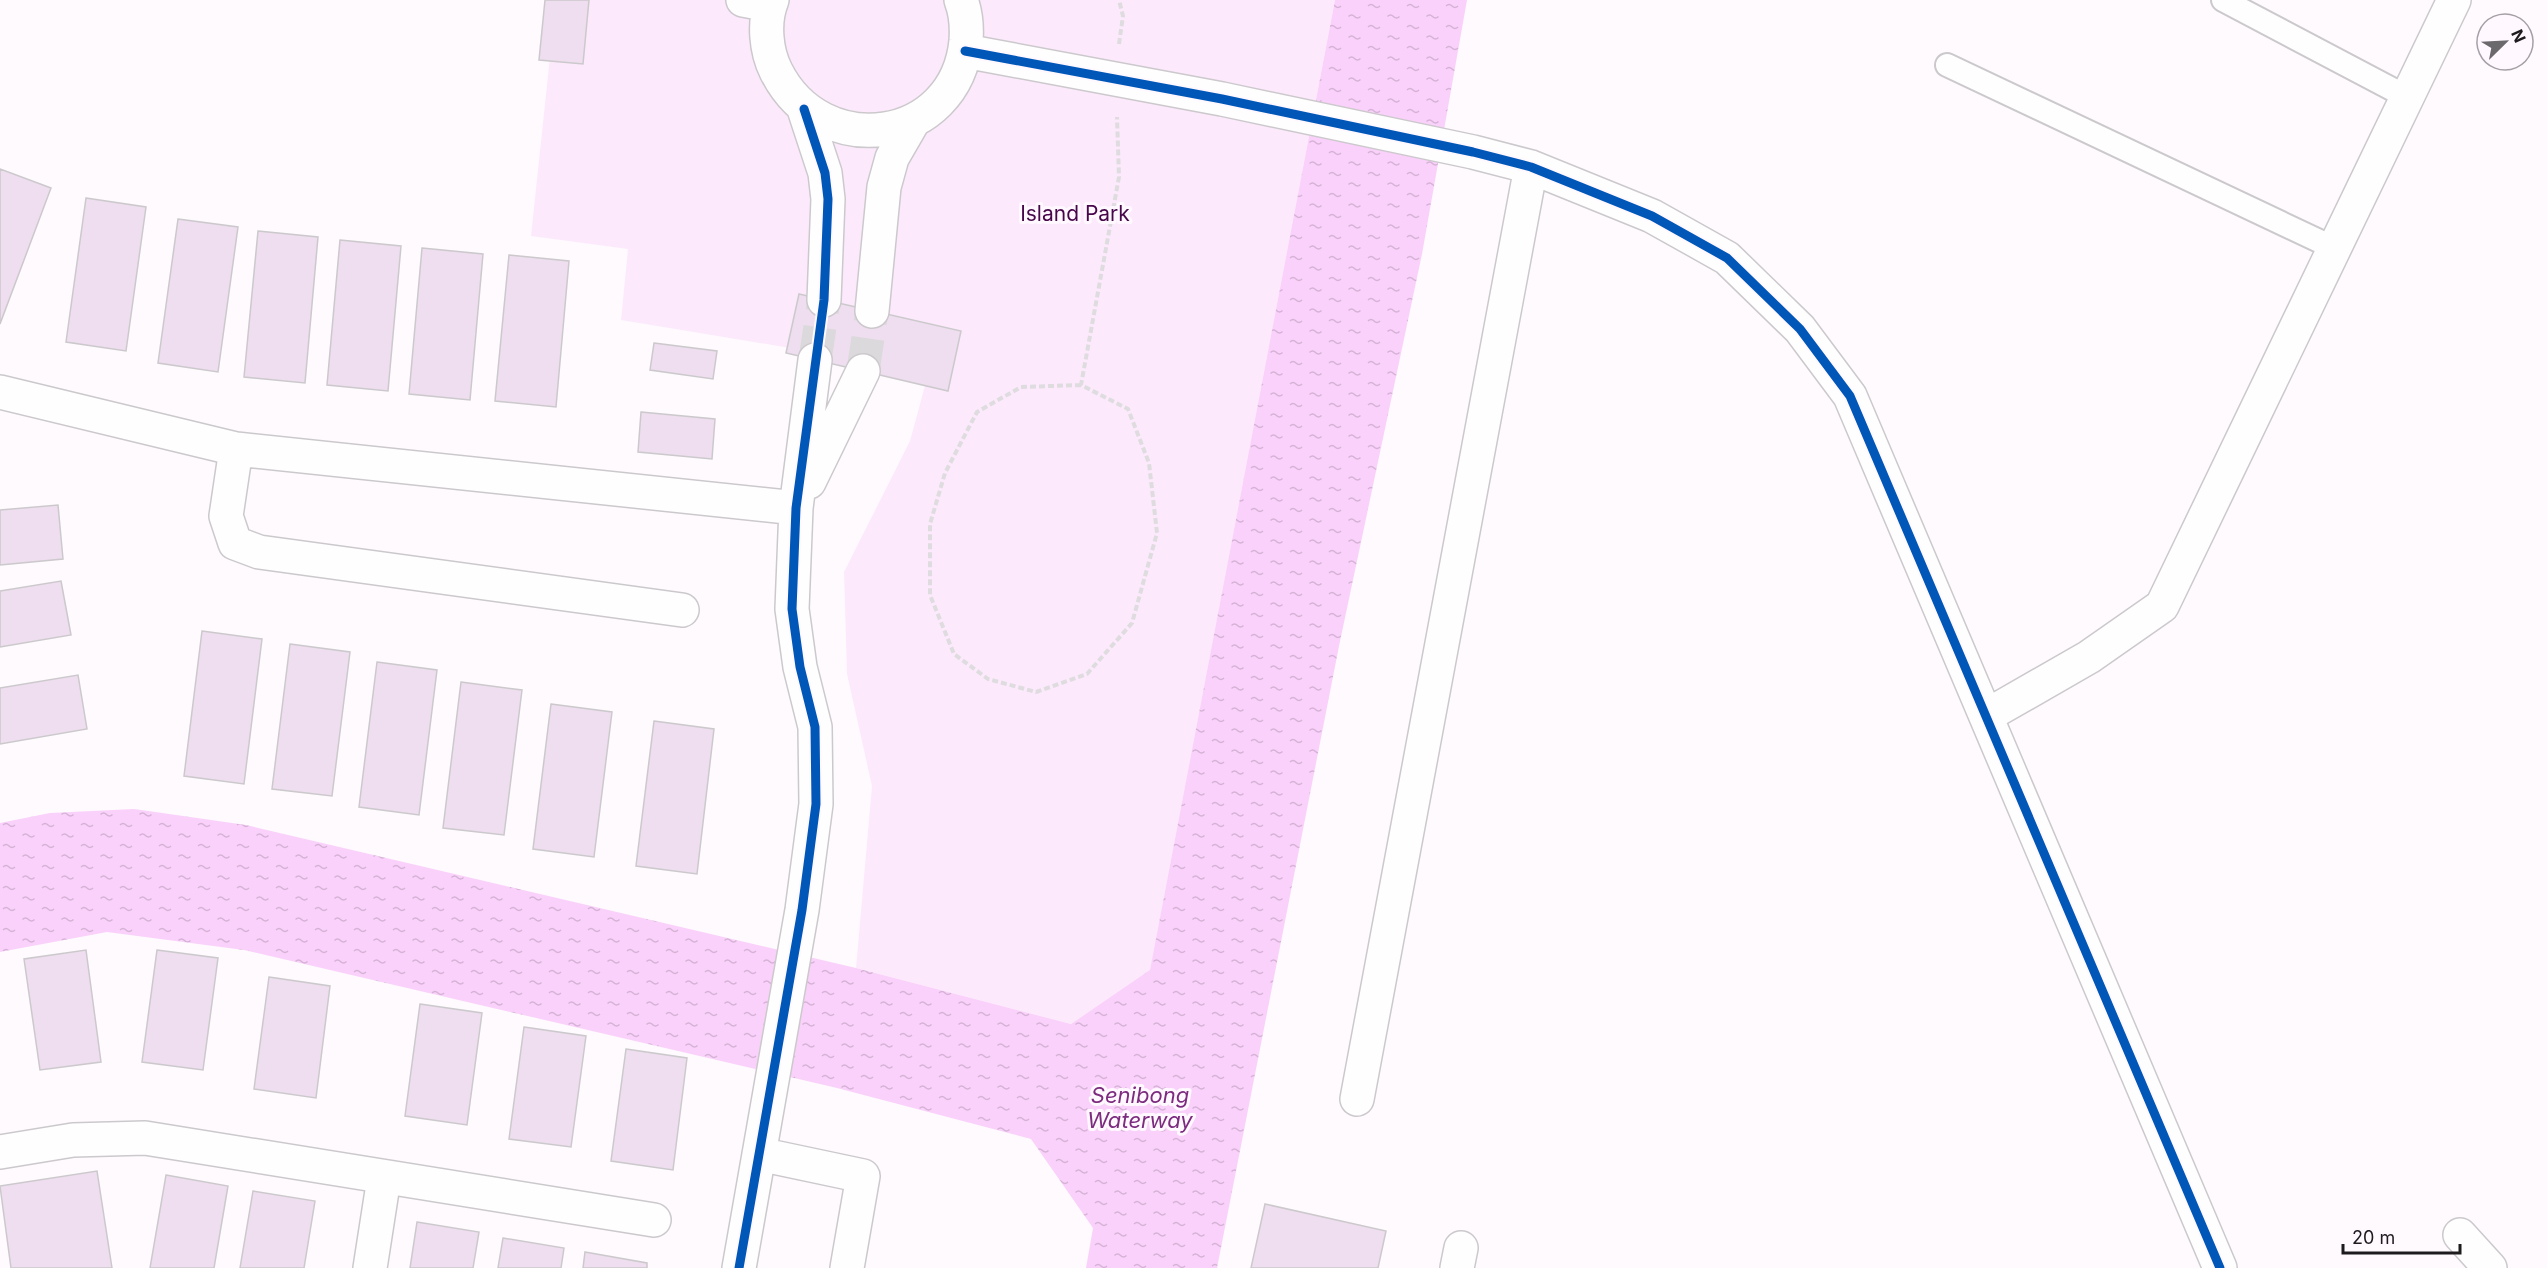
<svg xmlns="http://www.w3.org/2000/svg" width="2547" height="1268" viewBox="0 0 2547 1268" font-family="Inter,sans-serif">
  <defs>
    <pattern id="water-ripples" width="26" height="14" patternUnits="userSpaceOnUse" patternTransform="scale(1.5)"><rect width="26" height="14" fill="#fad1fa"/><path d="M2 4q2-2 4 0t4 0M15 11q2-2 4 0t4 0" fill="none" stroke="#d6b3d6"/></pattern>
  </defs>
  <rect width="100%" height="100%" fill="#fefafe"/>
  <path fill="#fceafc" d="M556,0H1335L1150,971L1071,1024L856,968L872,786L847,674L844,572L910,441L929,371L621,320L628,249L531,236Z"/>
  <path fill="url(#water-ripples)" d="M1335,0H1467L1422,254L1339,646L1217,1268H1086L1093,1228L1031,1139L837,1088L244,950L107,932L0,952V823L50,813L134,809L246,825L856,968L1071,1024L1150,970Z"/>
  <path fill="#eedeef" stroke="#ccc9cc" stroke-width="1.5" d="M545,0H589L583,64L539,60Z
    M0,169L51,188L0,324Z
    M86,198L146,207L126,351L66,342Z
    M178,219L238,227L218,372L158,363Z
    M258,231L318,237L305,383L244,377Z
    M340,240L401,246L388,391L327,385Z
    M422,248L483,254L470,400L409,394Z
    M509,255L569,261L556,407L495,401Z
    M799,294L961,331L948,391L786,353Z
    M654,343L717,351L713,379L650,370Z
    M641,412L715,419L712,459L638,452Z
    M58,505L63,559L0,565V510Z
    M61,581L71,635L0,647V591Z
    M202,631L262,639L244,784L184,776Z
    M290,644L350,652L332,796L272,789Z
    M377,662L437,670L419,815L359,807Z
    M78,675L87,729L0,744V688Z
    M461,682L522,690L504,835L443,828Z
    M551,704L612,712L594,857L533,849Z
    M654,721L714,729L697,874L636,866Z
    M86,950L101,1062L40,1070L24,959Z
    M157,950L218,958L203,1070L142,1062Z
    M269,977L330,986L316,1098L254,1089Z
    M420,1004L482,1013L467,1125L405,1116Z
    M524,1027L586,1036L571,1147L509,1139Z
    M626,1049L687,1058L673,1170L611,1161Z
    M97,1171L112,1268H11L0,1186Z
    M166,1175L228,1186L214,1268H150Z
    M253,1191L315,1201L304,1268H240Z
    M1265,1204L1386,1231L1378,1268H1251Z
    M417,1222L479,1232L473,1268H410Z
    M503,1238L564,1248L561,1268H498Z
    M585,1252L647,1263V1268H583Z"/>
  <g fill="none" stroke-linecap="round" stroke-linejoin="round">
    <path stroke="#dcd9dc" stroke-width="33" stroke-dasharray="33 16" stroke-linecap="butt" d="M815,360L824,300
      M863,371L872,311"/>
    <defs>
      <path id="service" d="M2223,0L2407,97
        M1947,65L2334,248"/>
      <path id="minor" d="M743,0L770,5
        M772,0C763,22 766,51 776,71C822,163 956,144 966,41C967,27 966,13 961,0
        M965,51L1222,99L1473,152L1531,167L1652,216L1727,258L1800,329L1850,396L2220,1268
        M804,109L825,173L828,199L824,300
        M872,311L884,187L892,158L914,120
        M0,392L236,449L796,508
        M236,449L226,516L235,543L259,552L682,610
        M809,482L863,371
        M1986,716L2089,657L2162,606L2454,0
        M1357,1099L1531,167
        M0,1152L73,1140L145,1138L654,1220
        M759,1154L863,1176L847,1268
        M2460,1235L2490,1268
        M370,1268L384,1178
        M739,1268L802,910L816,804L815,727L800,667L792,609L796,508L815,360
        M1457,1268L1461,1248"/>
    </defs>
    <use href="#service" stroke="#ccc9cc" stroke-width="26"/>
    <use href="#minor" stroke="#ccc9cc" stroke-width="36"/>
    <path stroke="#dedcde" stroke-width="4" stroke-dasharray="6 3" stroke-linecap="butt" d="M1119,44L1123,16L1119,0
      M1081,385L1021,387L977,412L945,473L930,524V595L954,654L988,679L1036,692L1087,674L1132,623L1157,533L1149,463L1128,409L1081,385L1119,177L1117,117"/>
    <use href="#service" stroke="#fffeff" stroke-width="22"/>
    <use href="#minor" stroke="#fffeff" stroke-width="33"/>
    <defs>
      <path id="cycleway" d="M965,51L1222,99L1473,152L1531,167L1652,216L1727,258L1800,329L1850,396L2220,1268
        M739,1268L802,910L816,804L815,727L800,667L792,609L796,508L824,300L828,199L825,173L804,109"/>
    </defs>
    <use href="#cycleway" stroke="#fff9ff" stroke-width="13"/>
    <use href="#cycleway" stroke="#0057b8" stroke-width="9"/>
  </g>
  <g text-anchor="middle" stroke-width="6" stroke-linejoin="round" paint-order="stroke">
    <g font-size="21" fill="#47074a" stroke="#fff9ff">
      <text x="1075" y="221">Island Park</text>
    </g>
    <g font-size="22" font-style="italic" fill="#7c2b7f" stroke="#fff9ff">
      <text x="1140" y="1103">Senibong<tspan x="1140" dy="25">Waterway</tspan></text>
    </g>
  </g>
  <g transform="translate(2505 42) rotate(66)"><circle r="28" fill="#fff9ff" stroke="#a5a0a5" stroke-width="1.5"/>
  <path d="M0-4.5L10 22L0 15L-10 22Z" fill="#6c696c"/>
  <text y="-9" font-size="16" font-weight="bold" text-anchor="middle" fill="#1d1b1d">N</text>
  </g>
  <path d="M2343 1244v9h117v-9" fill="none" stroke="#1d1b1d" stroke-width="3"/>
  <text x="2352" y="1244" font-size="18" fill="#1d1b1d" stroke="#fff9ff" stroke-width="4.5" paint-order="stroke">20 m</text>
</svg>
